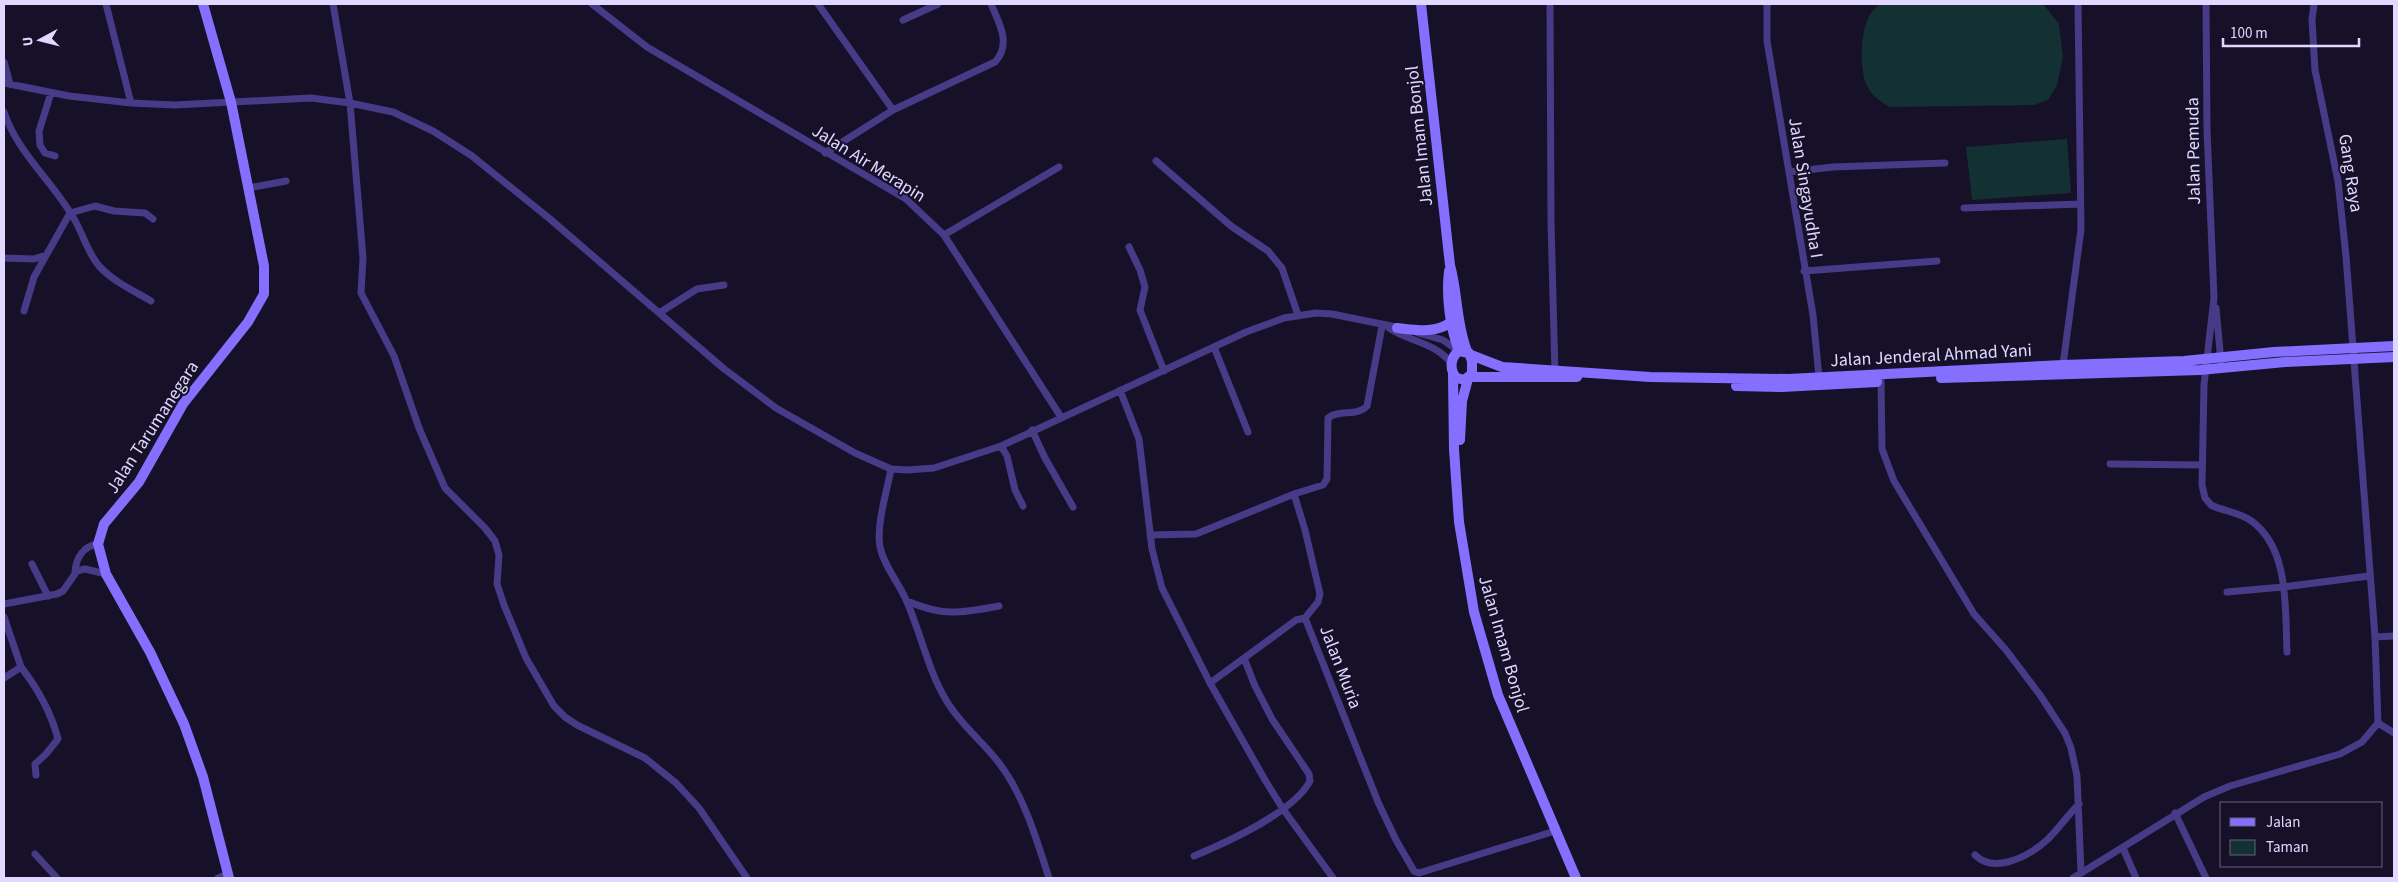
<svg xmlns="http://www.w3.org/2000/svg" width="2398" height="882" viewBox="0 0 2398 882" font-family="'Source Sans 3',sans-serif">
  <rect width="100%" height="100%" fill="#171029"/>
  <path fill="#133033" d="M1882,4H2043L2059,24L2063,57L2057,85L2048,100L2034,105L1890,107C1881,102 1872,96 1867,86C1858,69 1859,10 1882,4Z
    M2067,139L2071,193L1972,200L1966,147Z"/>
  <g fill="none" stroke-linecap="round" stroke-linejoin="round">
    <path stroke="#473b87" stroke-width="7" d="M106,4L131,103
      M333,4L350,103L363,258L361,293L394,356L419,428L445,488L485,528L495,541L499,555L497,584L504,605L526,658L554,706L565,717L577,725L645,758L676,783L699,808L747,878
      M592,4L647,47L906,199L944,235L1061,417
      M818,4L893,110
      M1550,4L1551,222L1555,373
      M1767,4V41L1813,315L1819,377
      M2206,4L2207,130L2214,298L2204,385L2202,485L2205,498L2211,505C2223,511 2238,512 2250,520C2290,547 2285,610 2287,652
      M903,20L938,4
      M4,62L10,84
      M4,83L69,96L131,103L175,105L311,98L350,103L393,112L433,131L472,156L550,219L723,368L776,408L855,453L891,469L907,470L934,468L1001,446L1246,332L1284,318L1316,313L1332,314L1401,328
      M51,93L39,131L40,145L45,153L55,156
      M4,112C17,152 52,181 73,217C83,233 87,253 100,267C114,282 134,291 151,301
      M825,153L893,110L995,62C1012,44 999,23 991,4
      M1156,161L1231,226L1268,251L1282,268L1298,315
      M1789,172L1833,167L1945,163
      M249,188L286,181
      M1964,208L2080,204
      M944,235L1059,167
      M1129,247L1140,270L1145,287L1140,310L1164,371
      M4,258L34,259L46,255
      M1804,271L1937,261
      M2216,308L2221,362
      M24,311L34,277L70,213L95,206L114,211L145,213L153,219
      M659,313L697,289L724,285
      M1389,328C1410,342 1435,342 1452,364
      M1418,333L1443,340L1458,351
      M1214,347L1248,432
      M2063,365L2081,229L2078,4
      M1881,381L1882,449L1894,481L1974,614L2006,650L2040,695L2065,733L2071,748L2077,776L2081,873
      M1120,390L1139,439L1152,549L1162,588L1210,683L1265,780L1283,809L1333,878
      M1032,430L1045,458L1073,507
      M1001,446L1007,456L1015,490L1023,506
      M2110,464L2202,465
      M891,469C887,491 876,525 880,547C884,567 900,584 907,602C921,634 928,670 946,700C961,726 985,743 1002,767C1025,799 1037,841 1049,878
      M1150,535L1196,534L1294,494
      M32,564L48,596
      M75,572C76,558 83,546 98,544
      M2227,592L2283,587L2369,576
      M907,601C944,617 961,613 999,606
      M4,604L57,594L63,591L77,571L85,569L106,574
      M4,617L21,667L4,678
      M1305,618L1318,602L1320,594L1305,530L1294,494L1323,485L1327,479L1328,418C1339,409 1357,417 1367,406L1382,326
      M2375,637L2394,636
      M21,667C38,689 51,712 58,739L46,754L35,764L36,775
      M1210,683L1296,620L1305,618L1378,802L1396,840L1414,871L1419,873L1555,831
      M2378,723L2394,733
      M2175,813L2206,878
      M2123,848L2136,878
      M35,854L57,878
      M1975,855C1995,875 2031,855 2048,839C2059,828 2068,815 2079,804
      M1194,856C1225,843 1294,812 1310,781L1309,774L1272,719L1255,686L1244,658
      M218,878L228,874
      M2073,878L2204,797L2230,786L2340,754L2362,742L2378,723L2375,637L2346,256L2338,181L2315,70L2312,20L2314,4"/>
    <path stroke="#846fff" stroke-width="10" d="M203,4L231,102L264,266V294L248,322L183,404L139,482L104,524L98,544L106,574L150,652L184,724L203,777L229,878
      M1421,4L1450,265C1458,294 1456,323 1467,351
      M1449,271C1446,297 1450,327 1459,351
      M1397,328C1416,330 1435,334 1451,322
      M1459,351L1469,353L1472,361V374L1464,380L1457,378C1449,371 1450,357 1459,351Z
      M1471,355L1502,367L1650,377L1788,379L2063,365L2184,361L2274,352L2394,346
      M1453,375L1454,449L1459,522L1474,612L1498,695L1576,878
      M1470,377H1577
      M1941,378L2200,370L2285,362L2394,357
      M1736,386L1782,387L1877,382
      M1460,440L1462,401L1468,379"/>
  </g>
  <g text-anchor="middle" stroke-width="4" stroke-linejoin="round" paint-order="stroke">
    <g font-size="18" fill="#e1d8ff" stroke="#171029">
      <text transform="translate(1419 136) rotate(-96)" y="6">Jalan Imam Bonjol</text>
      <text transform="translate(2193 151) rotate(-91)" y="6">Jalan Pemuda</text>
      <text transform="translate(869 163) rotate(32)" y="6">Jalan Air Merapin</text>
      <text transform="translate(2351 173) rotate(81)" y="6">Gang Raya</text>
      <text transform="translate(1806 188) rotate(81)" y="6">Jalan Singayudha I</text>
      <text transform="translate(1931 355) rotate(-3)" y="6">Jalan Jenderal Ahmad Yani</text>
      <text transform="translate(152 427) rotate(-57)" y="6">Jalan Tarumanegara</text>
      <text transform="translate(1504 644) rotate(74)" y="6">Jalan Imam Bonjol</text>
      <text transform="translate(1341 667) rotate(69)" y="6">Jalan Muria</text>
    </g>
  </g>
  <rect width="2398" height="882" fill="none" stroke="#e1d8ff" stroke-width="10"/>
  <rect x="2220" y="802" width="162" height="65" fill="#171029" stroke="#68607f"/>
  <rect x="2230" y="818" width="25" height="8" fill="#846fff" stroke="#68607f"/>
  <text x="2266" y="827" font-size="15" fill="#e1d8ff">Jalan</text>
  <rect x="2230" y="840" width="25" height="15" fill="#133033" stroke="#68607f"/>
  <text x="2266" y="852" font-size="15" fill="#e1d8ff">Taman</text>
  <g transform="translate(40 40) rotate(263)" stroke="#171029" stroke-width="4" paint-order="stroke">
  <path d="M0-4L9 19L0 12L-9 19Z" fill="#e1d8ff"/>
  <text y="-8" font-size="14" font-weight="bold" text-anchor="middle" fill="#e1d8ff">U</text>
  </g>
  <path d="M2223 38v8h136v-8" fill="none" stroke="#e1d8ff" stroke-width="2.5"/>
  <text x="2230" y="38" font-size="15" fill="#e1d8ff" stroke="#171029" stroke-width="4" paint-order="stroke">100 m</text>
</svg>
